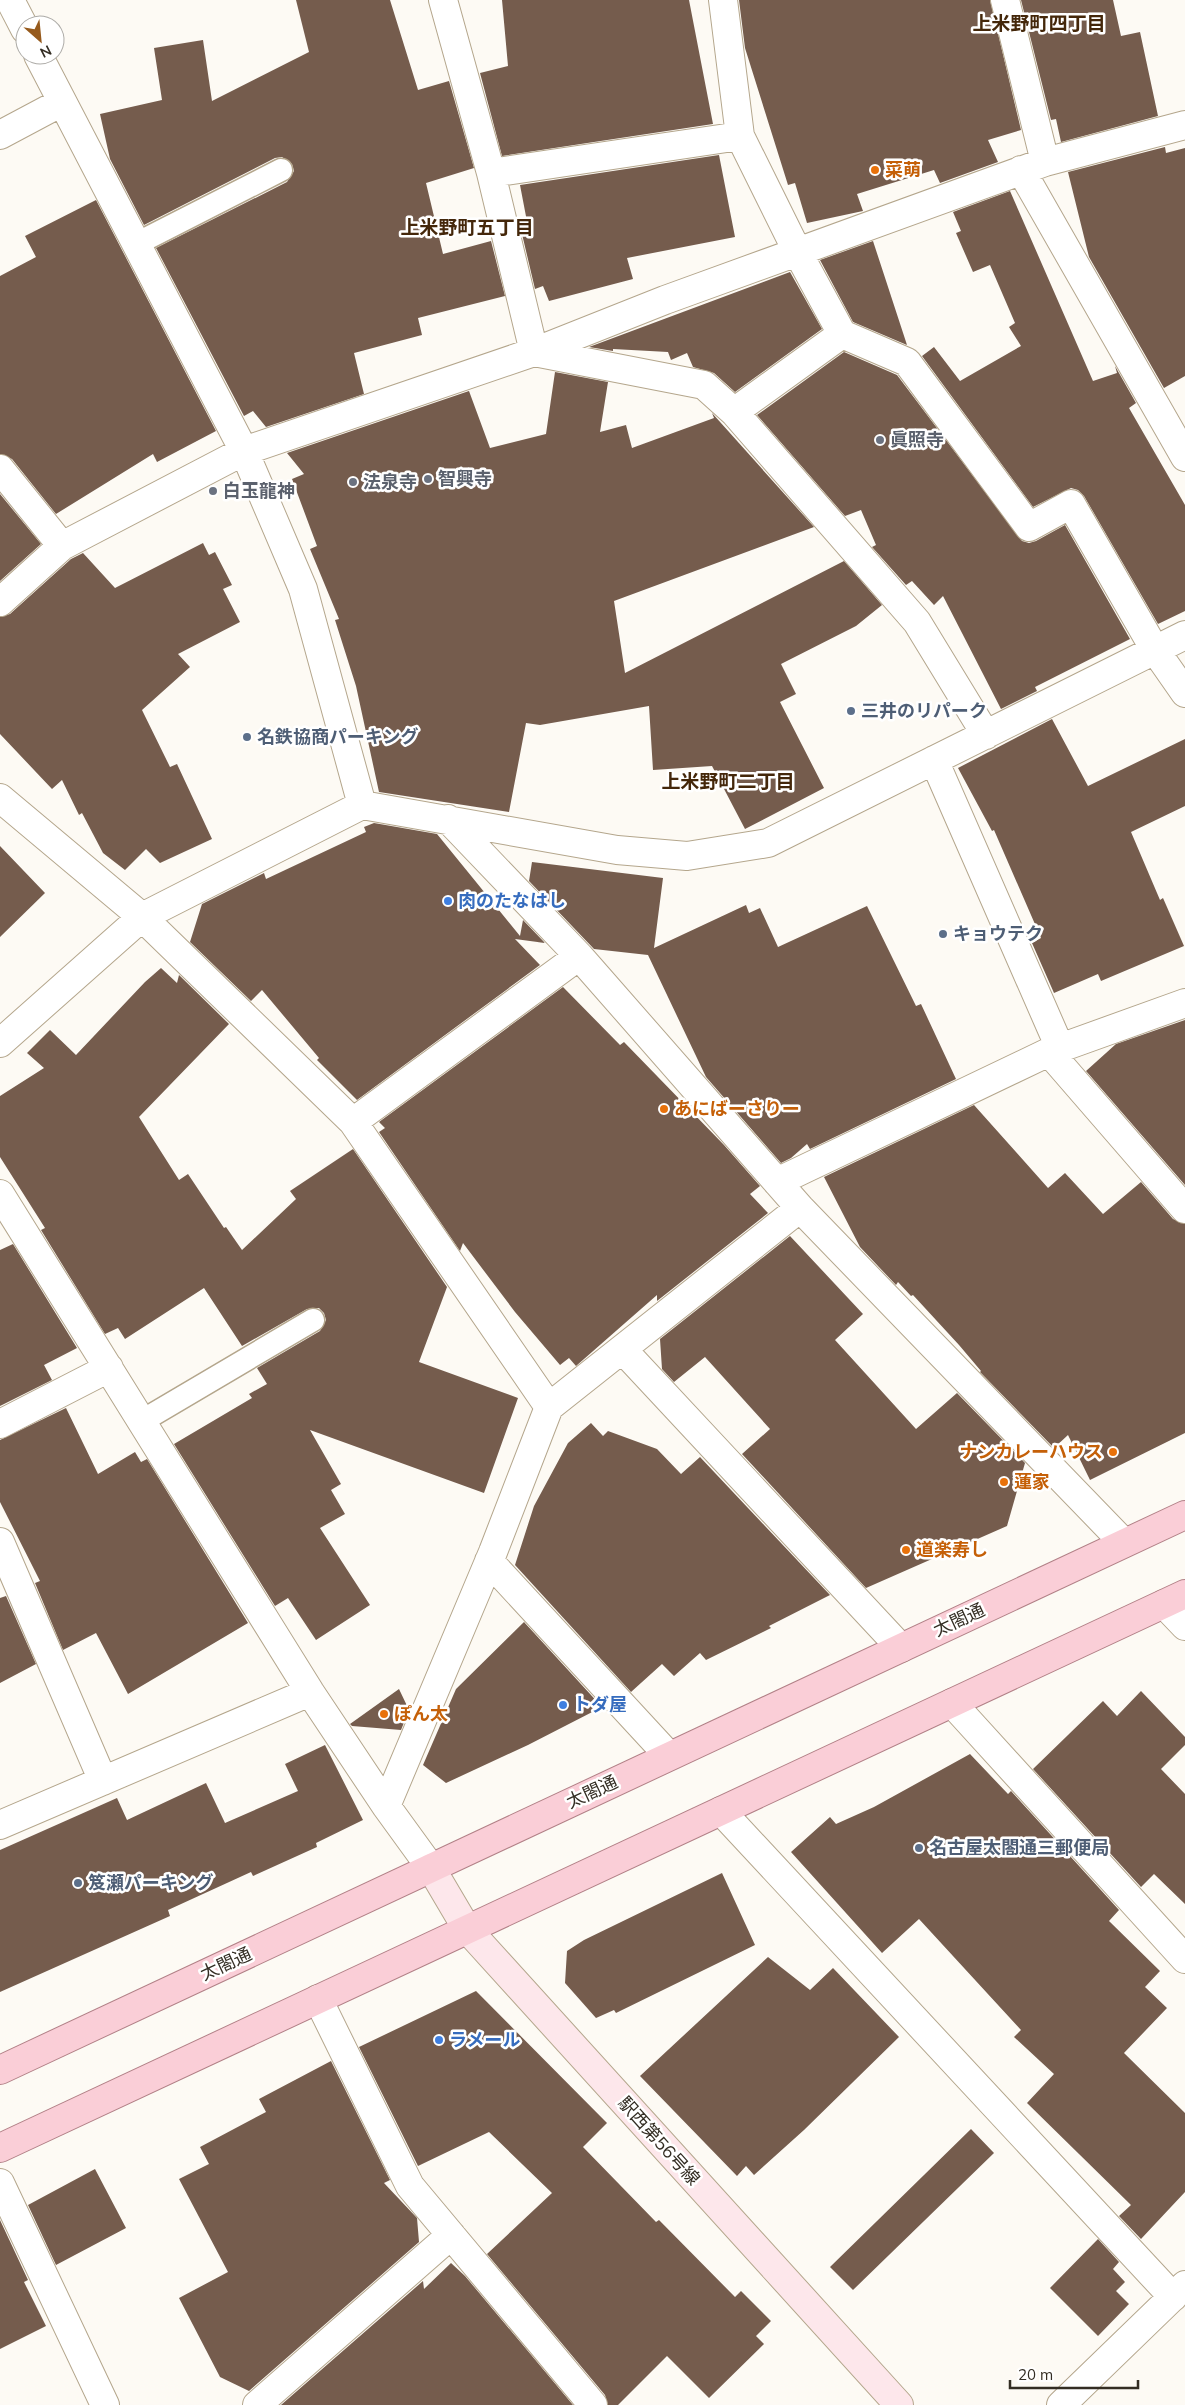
<svg xmlns="http://www.w3.org/2000/svg" width="1185" height="2405" viewBox="0 0 1185 2405" font-family="Mulish,'Noto Sans JP',sans-serif">
  <rect width="100%" height="100%" fill="#fdfaf4"/>
  <path fill="#755c4d" d="M296,0H390L418,90L449,81L474,168L426,183L443,254L491,241L505,296L418,318L422,335L354,353L364,394L266,427L253,411L244,416L156,248L287,182L294,171L292,164L282,157L275,158L144,225L110,159L100,114L162,100L154,48L203,40L212,101L309,52Z
    M502,0H689L713,124L502,156L480,73L508,66Z
    M739,0H990L1021,130L988,140L998,162L940,183L934,170L857,194L863,211L807,223L795,183L788,185L745,48Z
    M1021,0H1113L1121,36L1140,32L1158,116L1061,142L1056,119L1051,120Z
    M1165,147L1166,153L1185,148V376L1164,388L1089,257L1068,172Z
    M719,155L735,237L627,258L633,279L549,301L543,286L535,289L522,234L529,232L520,185Z
    M1010,191L1093,381L1117,373L1115,366L1136,403L1129,408L1185,505V611L1158,624L1084,496L1078,490L1071,488L1033,507L922,356L934,347L960,381L1021,346L1009,327L1015,323L990,265L973,272L956,233L961,231L953,212Z
    M96,200L216,431L157,462L153,454L56,514L12,459L0,454V276L36,257L25,236Z
    M873,241L907,345L853,322L820,260Z
    M790,272L822,329L735,392L714,373L693,367L687,353L671,360L668,352L613,349V351L589,347Z
    M844,352L897,375L1022,541L1029,543L1036,541L1065,525L1130,639L1035,687L1037,691L1001,709L943,596L934,605L912,581L906,585L872,547L876,545L861,510L845,516L757,415Z
    M555,372L608,382L600,432L626,425L632,448L714,418L712,413L814,527L614,601L625,673L844,561L882,605L856,626L781,664L796,694L780,702L824,788L745,829L712,766L653,770L649,706L540,725L526,723L509,812L379,792L356,686L335,620L339,619L310,549L317,546L292,479L304,474L287,453L469,391L490,448L546,434Z
    M0,494L41,544L0,581Z
    M203,543L209,555L215,552L232,585L223,589L240,622L178,654L190,667L142,710L170,767L177,764L212,839L160,863L146,849L125,870L103,853L82,813L79,815L62,780L52,789L0,734V617L10,614L71,559L83,553L115,588Z
    M1052,719L1088,786L1185,739V806L1131,832L1160,900L1163,898L1184,946L1101,981L1098,974L1054,993L1032,943L1041,938L994,830L992,831L958,768Z
    M374,823L437,834L520,936L523,920L545,943L515,939L540,965L357,1100L317,1060L319,1058L262,990L251,1001L190,942L202,904L264,873L266,879L366,832L364,827Z
    M0,846L45,893L0,937Z
    M532,862L663,878L654,948L746,905L749,913L760,908L778,947L867,906L916,1006L921,1004L956,1079L810,1149L807,1144L791,1158L781,1163L706,1077L648,955L594,949L529,881Z
    M161,968L177,983L179,975L229,1024L139,1117L179,1180L188,1174L224,1228L226,1227L242,1250L296,1199L290,1191L353,1149L447,1287L419,1362L518,1398L484,1493L310,1430L341,1484L331,1490L345,1514L320,1528L370,1605L316,1640L288,1598L275,1606L174,1444L252,1398L249,1394L267,1384L257,1368L320,1331L326,1320L324,1313L319,1308L307,1309L242,1346L204,1288L125,1339L118,1328L105,1334L41,1230L45,1228L0,1157V1096L44,1068L27,1053L50,1030L76,1055L145,982Z
    M563,987L620,1045L624,1042L724,1145L760,1186L750,1194L768,1213L657,1301V1295L576,1366L569,1358L560,1365L515,1312L463,1243L460,1251L379,1132L385,1128L379,1122Z
    M1185,1020V1185L1086,1071L1116,1044Z
    M974,1105L1048,1188L1065,1173L1103,1214L1141,1182L1173,1219L1185,1224V1433L1090,1480L1068,1435L1054,1448L980,1372L981,1371L959,1345L913,1295L911,1296L898,1282L896,1285L860,1247L824,1177Z
    M790,1236L863,1314L835,1340L916,1429L957,1393L1025,1463L1007,1526L866,1588L742,1454L770,1429L705,1357L674,1382L662,1369L660,1339Z
    M13,1244L77,1348L44,1365L52,1380L0,1406V1250Z
    M66,1408L98,1474L135,1452L141,1462L147,1459L248,1623L128,1694L96,1633L63,1650L35,1583L40,1581L0,1502V1440Z
    M591,1423L603,1436L608,1431L657,1449L681,1474L700,1457L830,1595L769,1626L771,1628L706,1660L700,1653L674,1676L662,1664L631,1692L515,1565L534,1506L568,1443Z
    M6,1596L36,1664L0,1683V1598Z
    M524,1622L602,1707L528,1745L446,1783L423,1765L456,1689Z
    M399,1689L409,1710L401,1730L352,1726L350,1724Z
    M1141,1691L1185,1737V1745L1161,1769L1185,1794V1904L1154,1874L1141,1887L1033,1769L1103,1701L1117,1716Z
    M325,1745L363,1820L316,1843L317,1847L253,1876L251,1872L168,1910L170,1916L0,1992V1850L117,1798L127,1820L206,1783L225,1823L298,1791L285,1764Z
    M970,1754L1008,1794L1011,1791L1119,1910L1109,1921L1160,1971L1145,1987L1167,2008L1124,2053L1185,2113V2192L1141,2239L1119,2216L1131,2205L1027,2103L1054,2074L1014,2037L1021,2030L919,1919L882,1953L791,1852L830,1817L836,1824L874,1807Z
    M722,1873L755,1945L616,2013L614,2010L596,2018L565,1983L567,1951L584,1940Z
    M768,1957L810,1990L833,1968L899,2037L804,2130L754,2175L746,2166L737,2176L640,2076Z
    M476,1991L607,2123L583,2147L656,2222L659,2220L735,2297L741,2291L771,2321L756,2336L764,2344L709,2398L667,2356L618,2405H608L605,2395L487,2254L552,2193L489,2132L418,2166L359,2047Z
    M331,2061L390,2180L384,2183L417,2218L419,2242L249,2391L220,2377L179,2298L228,2272L179,2179L209,2164L200,2147L266,2112L259,2099Z
    M971,2129L994,2153L853,2290L830,2267Z
    M95,2169L126,2228L56,2265L28,2205Z
    M0,2220L28,2280L24,2282L46,2326L0,2349Z
    M1098,2239L1119,2262L1113,2269L1125,2282L1116,2291L1129,2304L1098,2336L1050,2288Z
    M451,2263L465,2276L573,2405H281L423,2281L424,2289Z"/>
  <g fill="none" stroke-linecap="round" stroke-linejoin="round">
    <defs>
      <path id="lane" d="M136,244L281,170
        M142,1421L313,1320"/>
      <path id="street" d="M10,0L25,29
        M443,0L491,173L534,352L704,385L734,412L917,622L986,735
        M723,0L740,136L797,251L842,334L907,362L1029,527L1071,504L1155,650L1185,693
        M1005,0L1045,162
        M38,55L244,451L303,589L362,805
        M0,135L62,102
        M1021,170L1185,457
        M491,173L740,136
        M734,412L842,334
        M0,469L62,546
        M0,602L62,546L244,451L534,352L665,300L1045,162L1185,125
        M934,760L1060,1048
        M0,798L142,917L353,1122L549,1407
        M448,819L579,956L800,1208L1124,1543
        M0,1043L142,917L362,805L617,850L687,856L768,843L1185,635
        M1049,1052L1185,1209
        M353,1122L579,956
        M777,1182L1049,1052L1185,1003
        M0,1194L310,1692L386,1806L431,1868
        M623,1350L901,1648
        M0,1424L109,1368
        M0,1542L103,1781
        M489,1561L669,1756
        M1164,1604L1185,1626
        M952,1703L1185,1959
        M386,1806L493,1552L549,1407L800,1208
        M721,1811L1173,2297
        M0,1825L310,1692
        M318,1999L410,2186L593,2405
        M0,2183L105,2405
        M257,2405L451,2235
        M1061,2405L1185,2285"/>
      <path id="secondary" d="M431,1868L467,1929L899,2405"/>
      <path id="primary" d="M0,2070L1185,1515
        M0,2148L1185,1594"/>
    </defs>
    <use href="#lane" stroke="#b4a68c" stroke-width="25"/>
    <use href="#street" stroke="#b4a68c" stroke-width="30"/>
    <use href="#secondary" stroke="#b4a68c" stroke-width="30"/>
    <use href="#primary" stroke="#b28187" stroke-width="30"/>
    <use href="#lane" stroke="#fff" stroke-width="22"/>
    <use href="#street" stroke="#fff" stroke-width="28"/>
    <use href="#secondary" stroke="#fde7eb" stroke-width="28"/>
    <use href="#primary" stroke="#faced7" stroke-width="28"/>
  </g>
  <g fill="#e8710a" stroke="#fff" stroke-width="2">
    <circle cx="875" cy="170" r="5"/>
    <circle cx="664" cy="1109" r="5"/>
    <circle cx="1113" cy="1452" r="5"/>
    <circle cx="1004" cy="1482" r="5"/>
    <circle cx="906" cy="1550" r="5"/>
    <circle cx="384" cy="1714" r="5"/>
  </g>
  <g fill="#6b7280" stroke="#fff" stroke-width="2">
    <circle cx="880" cy="440" r="5"/>
    <circle cx="428" cy="479" r="5"/>
    <circle cx="353" cy="482" r="5"/>
    <circle cx="213" cy="491" r="5"/>
  </g>
  <g fill="#5c6f8a" stroke="#fff" stroke-width="2">
    <circle cx="851" cy="711" r="5"/>
    <circle cx="247" cy="737" r="5"/>
    <circle cx="943" cy="934" r="5"/>
    <circle cx="919" cy="1848" r="5"/>
    <circle cx="78" cy="1883" r="5"/>
  </g>
  <g fill="#3f7fe0" stroke="#fff" stroke-width="2">
    <circle cx="448" cy="901" r="5"/>
    <circle cx="563" cy="1705" r="5"/>
    <circle cx="439" cy="2040" r="5"/>
  </g>
  <g text-anchor="middle" stroke-width="5" stroke-linejoin="round" paint-order="stroke">
    <g font-size="18" font-weight="bold" fill="#c56008" stroke="#fff" text-anchor="start">
      <text x="885" y="176">菜萌</text>
      <text x="674" y="1115">あにばーさりー</text>
      <text x="1103" y="1458" text-anchor="end">ナンカレーハウス</text>
      <text x="1014" y="1488">蓮家</text>
      <text x="916" y="1556">道楽寿し</text>
      <text x="394" y="1720">ぽん太</text>
    </g>
    <g font-size="18" font-weight="bold" fill="#5b616d" stroke="#fff" text-anchor="start">
      <text x="890" y="446">眞照寺</text>
      <text x="438" y="485">智興寺</text>
      <text x="363" y="488">法泉寺</text>
      <text x="223" y="497">白玉龍神</text>
    </g>
    <g font-size="18" font-weight="bold" fill="#4e5e75" stroke="#fff" text-anchor="start">
      <text x="861" y="717">三井のリパーク</text>
      <text x="257" y="743">名鉄協商パーキング</text>
      <text x="953" y="940">キョウテク</text>
      <text x="929" y="1854">名古屋太閤通三郵便局</text>
      <text x="88" y="1889">笈瀬パーキング</text>
    </g>
    <g font-size="18" font-weight="bold" fill="#366cbe" stroke="#fff" text-anchor="start">
      <text x="458" y="907">肉のたなはし</text>
      <text x="573" y="1711">トダ屋</text>
      <text x="449" y="2046">ラメール</text>
    </g>
    <g font-size="18" fill="#332d23" stroke="#fff">
      <text transform="translate(959 1620) rotate(-25)" y="6">太閤通</text>
      <text transform="translate(592 1792) rotate(-25)" y="6">太閤通</text>
      <text transform="translate(226 1964) rotate(-25)" y="6">太閤通</text>
      <text transform="translate(659 2141) rotate(48)" y="6">駅西第56号線</text>
    </g>
    <g font-size="19" font-weight="bold" fill="#44270a" stroke="#fff">
      <text x="1039" y="30">上米野町四丁目</text>
      <text x="467" y="234">上米野町五丁目</text>
      <text x="728" y="788">上米野町二丁目</text>
    </g>
  </g>
  <g transform="translate(40 40) rotate(153)"><circle r="24" fill="#ffffff" stroke="#adaba7"/>
  <path d="M0-4L9 19L0 12L-9 19Z" fill="#965a1c"/>
  <text y="-8" font-size="14" font-weight="bold" text-anchor="middle" fill="#332d23">N</text>
  </g>
  <path d="M1010 2380v8h128v-8" fill="none" stroke="#332d23" stroke-width="2.5"/>
  <text x="1018" y="2380" font-size="15" fill="#332d23" stroke="#ffffff" stroke-width="4" paint-order="stroke">20 m</text>
</svg>
